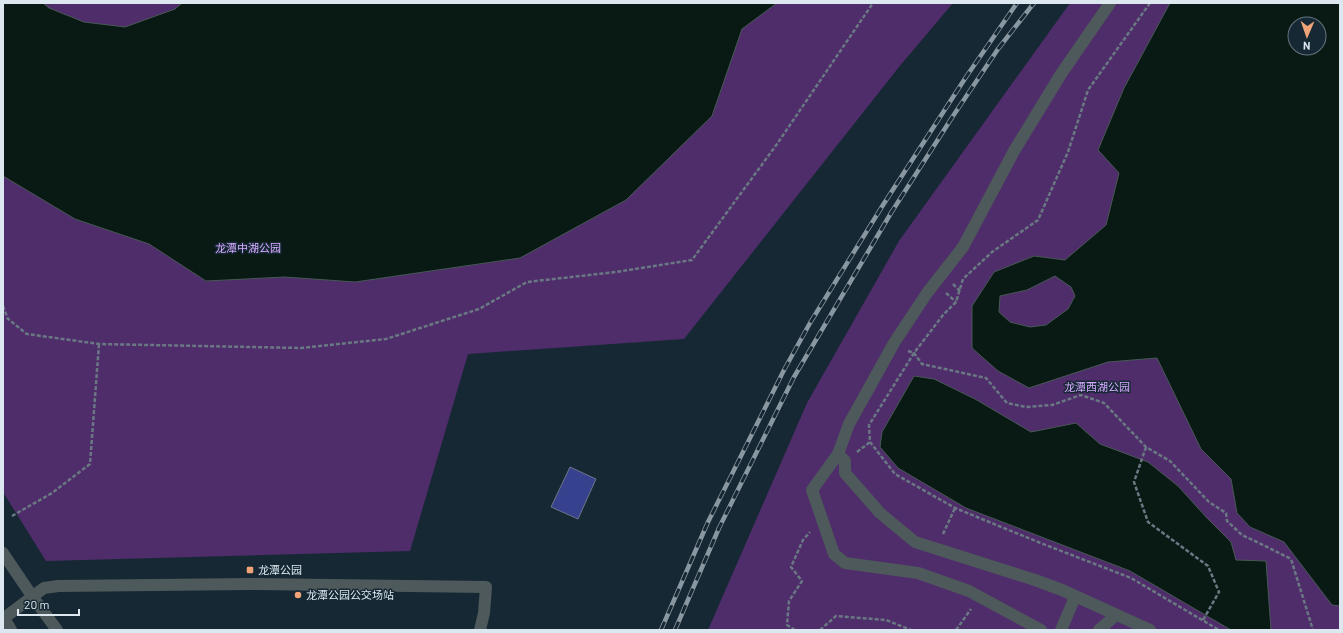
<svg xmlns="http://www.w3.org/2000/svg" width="1343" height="633" viewBox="0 0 1343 633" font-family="Barlow,'Noto Sans SC',sans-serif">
  <rect width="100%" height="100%" fill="#162834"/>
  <path fill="#4f2d6a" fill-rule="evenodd" d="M3,3H953L899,67L684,339L468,354L410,551L46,561L3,492Z
    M1070,3H1340V630H708L807,403L899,241ZM1295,24H1319V48H1295Z"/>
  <path fill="#091a15" stroke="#485856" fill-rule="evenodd" d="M3,3H43L49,8L84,22L125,27L175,9L182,3H777L742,29L712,116L626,200L520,258L355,282L285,277L206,281L149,244L75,219L3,176Z
    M1170,3H1340V606L1332,605L1284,542L1250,527L1237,513L1231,479L1201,449L1157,358L1108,362L1029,388L998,371L972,348V306L994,272L1034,256L1065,260L1106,225L1119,173L1098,150L1124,88ZM1295,24H1319V48H1295ZM1055,276L1071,287L1075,296L1068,309L1046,325L1030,327L1010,322L999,312L1000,296L1027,290Z
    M914,376L934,379L975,399L1031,432L1076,423L1100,444L1148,462L1178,486L1207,518L1231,542L1236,560L1266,561L1271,630H1231L1130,571L966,508L898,468L880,447L882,432Z"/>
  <path fill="#37428f" stroke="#6e7388" d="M570,467L596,479L578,519L551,507Z"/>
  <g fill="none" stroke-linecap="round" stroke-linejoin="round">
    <path stroke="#697883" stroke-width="2.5" stroke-dasharray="4 2" stroke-linecap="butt" d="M1150,3L1088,90L1068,152L1038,220L992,252L963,279L956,302L943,315L914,353L869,425L870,442L895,474L955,508L1038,542L1131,578L1219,630
      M953,284L960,291
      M946,293L956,302
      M3,306L8,319L27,334L99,344L301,348L386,339L479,309L527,282L616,272L692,260L777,144L873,3
      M908,351L914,353L922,364L986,378L1007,403L1026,407L1052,405L1081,395L1104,403L1146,447L1170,461L1209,502L1226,513L1227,521L1242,535L1257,542L1291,559L1313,630
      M1146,447L1134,482L1148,522L1208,566L1219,592L1203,620
      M857,452L870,442
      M12,516L52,493L90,464L99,344
      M943,534L955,508
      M795,630L787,625L789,601L802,581L791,567L803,540L810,532
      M820,630L836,616L886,620L911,630
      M956,630L971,609"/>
    <path stroke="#4e595b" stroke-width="12" d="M1110,3L1061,74L1014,151L963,247L927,293L894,343L849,424L838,454L845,461V473L880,513L915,542L1035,580L1062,590L1150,630
      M838,454L812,490L834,554L845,563L918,573L969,591L1041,630
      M3,553L32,596L57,630
      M3,617L11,630
      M4,618L44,588L58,586L250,584L486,587L484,613L480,630
      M1061,630L1075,597
      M1099,630L1116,615"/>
    <defs>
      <path id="rail" d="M661,630L708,522L784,370L810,323L883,205L966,77L1017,3
        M675,630L719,528L794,377L891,213L953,116L998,49L1034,3"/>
    </defs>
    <use href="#rail" stroke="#8997a0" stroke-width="4.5"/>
    <use href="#rail" stroke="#162834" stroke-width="3" stroke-dasharray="9" stroke-linecap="butt"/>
  </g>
  <g fill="#efa377" stroke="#162834" stroke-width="1.5">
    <rect x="246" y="566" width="8" height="8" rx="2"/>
    <circle cx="298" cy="595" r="4"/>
  </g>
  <g text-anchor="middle" stroke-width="3" stroke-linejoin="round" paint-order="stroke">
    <g font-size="11" fill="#d6aaff" stroke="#162834">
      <text x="248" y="252">龙潭中湖公园</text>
      <text x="1097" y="391">龙潭西湖公园</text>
    </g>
    <g font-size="11" fill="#dce7ef" stroke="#162834" text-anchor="start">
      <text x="258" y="574">龙潭公园</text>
      <text x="306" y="599">龙潭公园公交场站</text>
    </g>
  </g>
  <rect width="1343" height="633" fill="none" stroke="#dce7ef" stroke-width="8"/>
  <g transform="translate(1307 36) rotate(182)"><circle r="19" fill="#162834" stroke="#65747f"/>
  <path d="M0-3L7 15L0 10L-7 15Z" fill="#efa377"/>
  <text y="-6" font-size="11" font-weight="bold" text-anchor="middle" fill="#dce7ef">N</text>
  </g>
  <path d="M18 609v6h61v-6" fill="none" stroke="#dce7ef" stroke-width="2"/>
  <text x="24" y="609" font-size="12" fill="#dce7ef" stroke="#162834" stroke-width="3" paint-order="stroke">20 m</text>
</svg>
